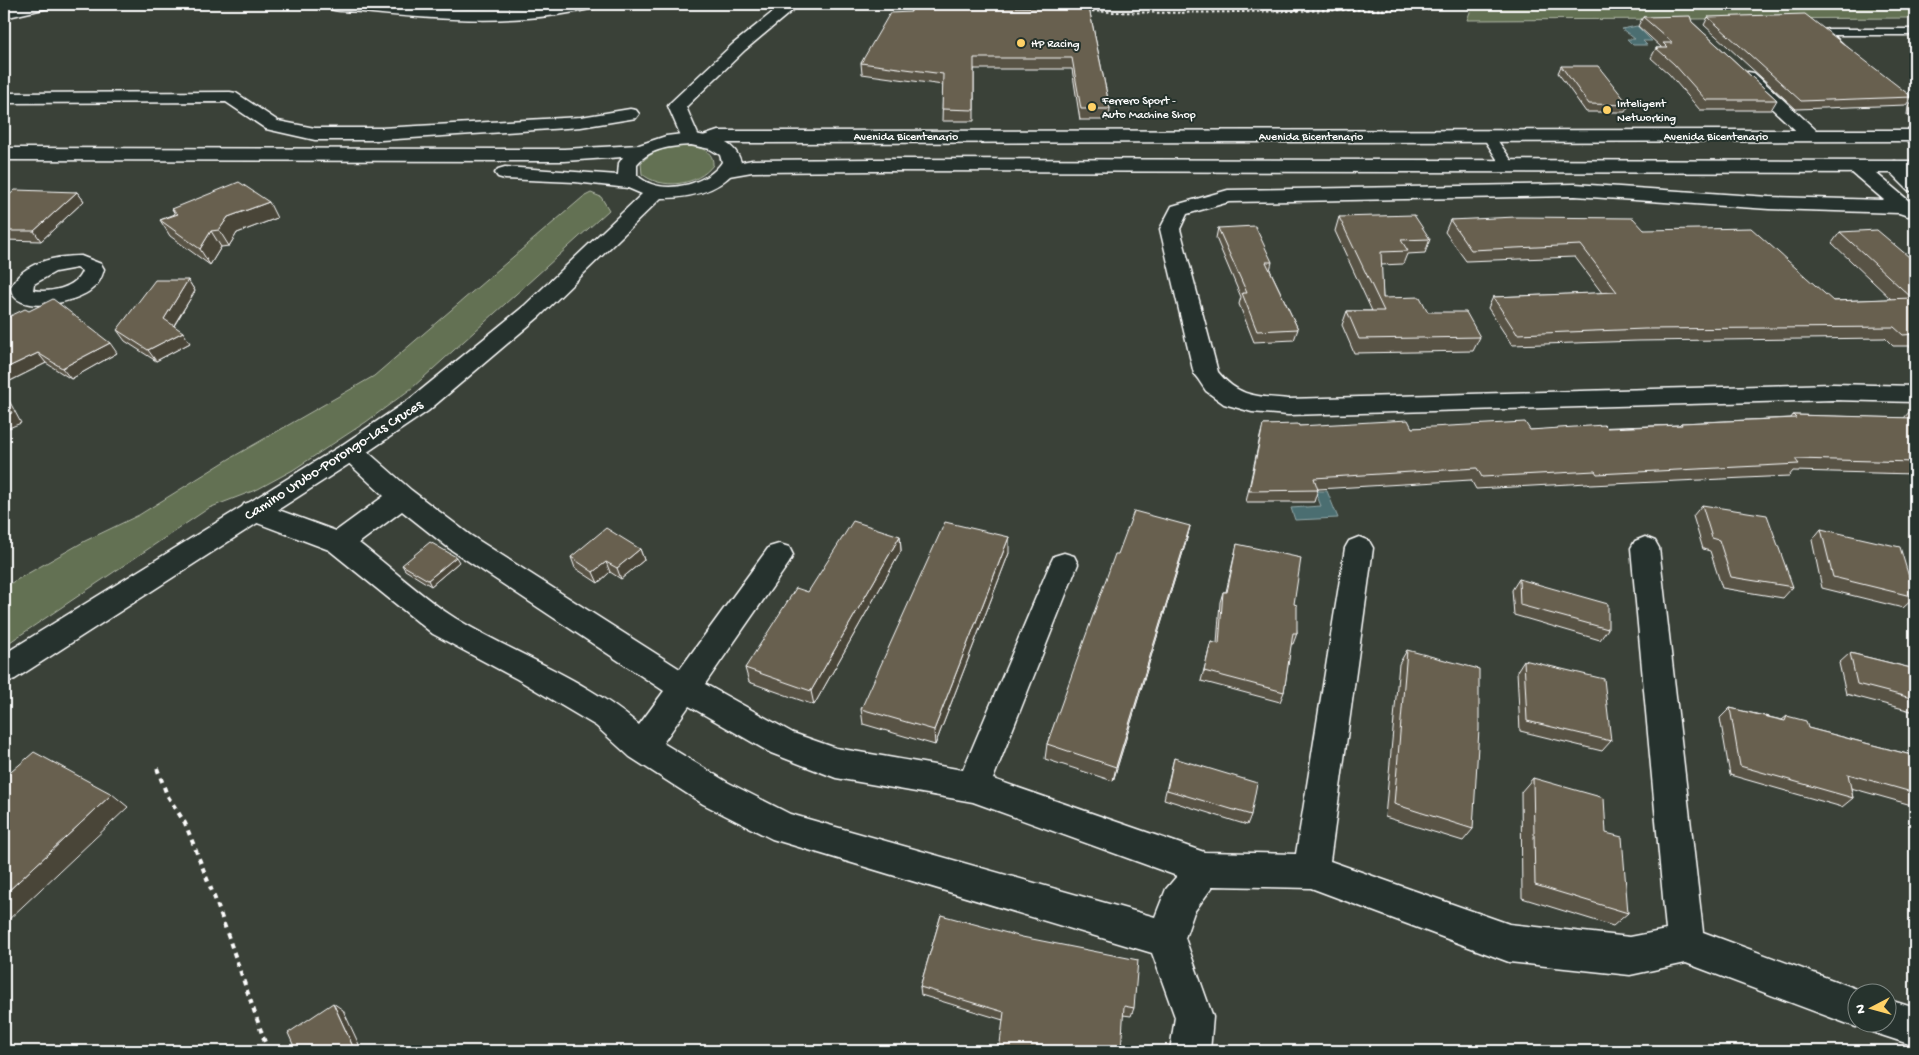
<svg xmlns="http://www.w3.org/2000/svg" width="1919" height="1055" viewBox="0 0 1919 1055" font-family="'Gochi Hand',sans-serif">
  <rect width="100%" height="100%" fill="#3a4138"/>
  <filter id="ink" filterUnits="userSpaceOnUse"><feTurbulence type="fractalNoise" baseFrequency=".02" numOctaves="2"/><feDisplacementMap in="SourceGraphic" scale="10" xChannelSelector="R" yChannelSelector="G"/><feConvolveMatrix kernelMatrix="1 2 1 2 8 2 1 2 1" color-interpolation-filters="sRGB"/></filter>
  <g filter="url(#ink)">
    <path fill="#637152" stroke="#b1b8a8" d="M1473,4H1915V18L1467,20Z
      M679,146C693,146 714,147 713,165C698,186 661,190 642,174L641,163C652,151 664,148 679,146Z
      M591,193L601,197L609,210L412,388L366,422L293,470L258,489L209,508L4,646V587L85,541L139,515L229,459L374,376L583,197Z"/>
    <path fill="#4b6e71" stroke="#93a8aa" d="M1637,26L1652,41H1643L1647,45H1633L1627,39H1635L1622,29Z
      M1315,491H1327L1338,518L1295,520L1291,508L1321,506Z"/>
    <g fill="none" stroke-linecap="round" stroke-linejoin="round">
      <defs>
        <path id="service" d="M1828,29H1915V35H1833L1848,49L1842,52L1822,36L1824,30Z
          M1489,133L1493,134L1516,167L1514,170H1504L1502,167L1483,137Z"/>
        <path id="minor" d="M26,4H55L52,7L4,18V8Z
          M322,4H368L467,9L601,4L598,7C523,26 439,20 362,12C352,11 328,13 322,4Z
          M783,4H800L745,50L686,107L700,139L698,143H684L668,106L671,102L733,44Z
          M1748,72L1754,73L1817,131L1820,135L1817,139H1805L1742,81L1739,77L1742,73Z
          M230,92L236,93L278,121L315,128H381L581,117L630,109L636,110L639,114L636,118L630,119L581,127L381,140H315L266,129L226,102L4,103V93Z
          M1857,161L1864,163L1909,201H1915V214L1908,216L1899,213L1769,209L1575,196L1229,202L1187,214L1180,229L1218,372C1239,398 1257,396 1288,399L1833,384L1915,386V402L1833,400L1288,415L1252,412L1224,404L1206,391L1198,379L1194,374L1160,229L1172,206L1228,190L1575,184L1769,197L1884,200L1850,171L1847,167L1850,163Z
          M1895,161L1902,163L1915,176V192L1908,190L1885,167L1888,163Z
          M81,256L101,264L104,269C102,277 99,284 92,289C77,303 12,317 11,287C23,262 55,256 81,256ZM77,268L82,271C76,289 48,293 33,290L34,284L55,272Z
          M351,442L360,445L411,490L470,535L680,669L769,547L779,544L789,547L793,555L789,563L705,684L793,733L836,748L963,770L1050,564L1054,556L1064,553L1074,556L1078,564L993,779L1204,852L1296,854L1345,548L1349,541L1359,537L1369,541L1373,548L1330,861L1509,924L1630,937L1666,930L1631,548L1635,541L1645,537L1655,541L1659,548L1703,932L1865,992H1856V1022H1868L1856,1027L1686,963L1630,975L1509,962L1311,888L1213,886L1194,912L1185,938L1213,1017L1210,1051H1170L1175,1017L1152,953L772,839L703,804L630,757L596,726L517,679L433,634L329,550L244,518L240,511L244,504L254,501L336,531L384,496L342,457L338,451L342,445ZM402,511L450,549L664,691L639,725C585,678 516,655 455,618C423,598 389,566 359,543ZM689,706L771,753L836,778L973,802L1177,876L1166,889L1155,917L790,814L727,782L663,743Z
          M1886,999L1915,1008V1046L1872,1032L1868,1022H1886Z"/>
        <path id="tertiary" d="M718,131L1915,130V141L720,143L707,147L700,145L698,141L700,137Z
          M875,159L1915,161V173L875,171L752,172L729,176L722,174L719,170L722,166L752,160Z"/>
        <path id="secondary" d="M691,133C712,138 734,139 741,162C724,191 692,198 661,198L540,316L428,411L360,457L15,679L4,683V654L342,445L410,399L524,306L642,194L628,188L575,182L505,179L498,177L495,173L498,169L505,167L618,175L619,163L623,157L564,161L4,160V148L564,149L639,145L666,136ZM691,145L710,149L720,155L722,162C707,186 658,197 637,175V164C650,148 672,146 691,145Z"/>
      </defs>
      <use href="#service" stroke="#fff" stroke-width="3"/>
      <use href="#minor" stroke="#fff" stroke-width="3"/>
      <use href="#tertiary" stroke="#fff" stroke-width="3"/>
      <use href="#secondary" stroke="#fff" stroke-width="3"/>
      <path stroke="#fff" stroke-width="2" stroke-dasharray="2.5 2.5" stroke-linecap="butt" d="M1051,4L1069,8
        M1087,11C1201,16 1315,8 1429,10"/>
      <path stroke="#fff" stroke-width="4" stroke-dasharray="5 5" stroke-linecap="butt" d="M157,768L167,795L185,823L217,904L268,1051"/>
      <use href="#service" fill="#26332d" fill-rule="evenodd"/>
      <use href="#minor" fill="#26332d" fill-rule="evenodd"/>
      <use href="#tertiary" fill="#26332d" fill-rule="evenodd"/>
      <use href="#secondary" fill="#26332d" fill-rule="evenodd"/>
    </g>
    <path fill="#595345" stroke="#fff" d="M911,4H1006L1005,7L1089,8L1110,109L1109,120H1080L1072,69H974V121H942L943,85L862,74L861,63L911,12Z
      M1643,17L1692,22L1777,100L1771,110H1700L1669,74L1651,58L1656,48H1661V47L1638,26Z
      M1708,17L1912,97L1906,105L1796,109L1704,25Z
      M1915,35V97L1909,91L1914,37Z
      M1561,66L1629,105L1625,112H1586L1558,73Z
      M1915,97V115H1907L1908,107Z
      M77,192L84,201L41,241L4,240V200Z
      M172,209L277,218L237,233L229,246L221,247L210,265L170,236L160,220L175,214Z
      M1339,217L1430,239L1425,253L1407,254L1403,264L1381,265L1383,298L1428,312L1480,337L1473,351L1354,353L1342,325L1347,311H1372L1335,231Z
      M1450,220L1644,230L1833,301L1891,299L1832,243L1840,232L1915,262V346H1893L1885,338L1638,341L1512,345L1488,308L1493,297L1602,293L1575,257L1466,261L1445,232Z
      M1218,228L1272,262L1270,270L1298,329L1294,340L1254,342L1239,304L1241,297L1216,238Z
      M188,280L195,291L174,326L190,343L156,361L125,341L117,330Z
      M4,319L117,353L71,379L46,363L4,384Z
      M1910,411H1915V474L1793,471L1789,476L1590,485L1588,483L1476,489L1471,480L1318,489L1314,502H1246L1260,437L1263,425L1299,426L1412,428L1530,430L1679,425L1681,423L1791,418L1793,415L1904,418Z
      M1702,505L1793,587L1783,598L1722,588L1710,551L1703,549L1693,516Z
      M1190,526L1186,542L1113,781L1045,759L1047,744L1118,554Z
      M1821,529L1915,597L1903,608L1822,588L1812,540Z
      M900,536L901,551L814,705L749,682L745,668L808,592Z
      M1237,544L1294,604L1297,633L1293,644H1291L1284,692L1280,702L1201,681L1211,642L1217,644L1220,602L1223,592H1226Z
      M640,549L644,560L621,579L610,572L598,583L575,568L571,557Z
      M1009,553L935,745L863,724L861,709Z
      M459,562L431,586L405,570L402,565Z
      M1519,579L1608,629L1600,640L1514,615L1512,590Z
      M1407,650L1473,829L1463,841L1385,817L1399,664Z
      M1850,653L1915,669V712L1846,694L1839,663Z
      M1524,660L1611,741L1602,751L1520,731L1517,671Z
      M1730,708L1782,720L1787,716L1808,728L1915,756V806L1851,788L1853,798L1842,807L1730,775L1720,718Z
      M1174,758L1251,815L1247,825L1164,799Z
      M1533,778L1606,833L1628,913L1613,926L1522,898L1521,792Z
      M941,915L1134,1008L1131,1016L1123,1015L1003,1020L921,995L920,987Z"/>
    <path fill="#484438" stroke="#fff" d="M77,192L84,201L41,241L34,231Z
      M269,202L277,218L237,233L229,246L219,230L228,217Z
      M211,231L221,247L210,265L200,249Z
      M188,280L195,291L171,330L164,319Z
      M183,332L190,343L156,361L148,350Z
      M110,343L117,353L71,379L62,368Z
      M38,353L46,363L4,384V369Z
      M4,391L21,423L4,430Z
      M1190,526L1186,542L1113,781L1116,767Z
      M900,536L901,551L814,705L811,691Z
      M1009,537V553L935,745L934,730Z
      M640,549L644,560L621,579L617,568Z
      M456,557L459,562L431,586L428,580Z
      M606,562L610,572L598,583L593,572Z
      M112,794L128,807L6,922L4,921V895Z
      M333,1003L343,1010L362,1051H355Z"/>
    <path fill="#676150" stroke="#fff" d="M911,4H1005V7L1089,8L1110,109H1081L1072,58H974V110L942,109L943,74L861,63L890,13L911,12Z
      M1805,14L1912,97L1801,101L1708,17Z
      M1690,16L1692,22L1777,100H1706L1674,64L1656,48H1668L1663,43H1673L1643,17Z
      M1561,66H1598L1629,105L1589,104Z
      M239,182L269,202L228,217L219,230L211,231L200,249L160,220L178,214L172,209Z
      M15,190L77,192L34,231H4V200Z
      M1414,215L1430,239L1401,240L1408,251L1381,252L1383,298L1420,297L1428,312H1466L1480,337L1359,339L1347,311H1384L1339,217Z
      M1516,217L1633,218L1644,230L1751,228L1833,301L1912,298L1840,232L1877,230L1915,262V334L1903,335L1894,327L1645,329L1517,334L1493,297L1617,292L1581,245L1471,250L1450,220Z
      M1255,226L1272,262H1266L1298,329L1257,331L1242,293H1247L1218,228Z
      M155,280H188L164,319L183,332L148,350L117,330Z
      M53,299L110,343L62,368L38,353L4,369V319L25,309L29,311Z
      M4,398L12,413L4,416Z
      M1910,411H1915V416Z
      M1793,415L1915,418V462L1795,459L1799,464L1597,474L1595,471L1482,477L1477,468L1314,478L1318,490L1249,491L1263,425L1298,424L1299,426L1408,420L1412,428L1525,422L1530,430L1604,425L1607,428L1682,425L1681,423L1796,418Z
      M1702,505L1767,515L1793,587L1731,577L1719,540L1712,538Z
      M1134,511L1190,526L1116,767L1047,744L1115,554H1118Z
      M853,521L900,536L811,691L745,668L796,588L808,592Z
      M945,522L1009,537L934,730L861,709Z
      M606,528L640,549L617,568L606,562L593,572L571,557Z
      M1821,529L1900,547L1915,597L1833,577Z
      M430,542L456,557L428,580L402,565Z
      M1237,544L1301,558L1294,604L1297,605V633H1293L1284,692L1204,671L1211,642L1219,644L1223,592H1227Z
      M1519,579L1608,604V629L1520,605Z
      M1407,650L1479,669V729L1473,829L1394,804Z
      M1850,653L1915,669V699L1857,684Z
      M1524,660L1604,679L1611,741L1527,721Z
      M1730,708L1785,721L1787,716L1806,721L1808,728L1915,756V793L1848,774L1853,798L1740,766Z
      M34,752L112,794L4,895V778Z
      M1174,758L1257,783L1251,815L1167,790Z
      M1533,778L1604,798L1606,833L1622,837L1628,913L1535,885Z
      M941,915L1022,937L1138,960L1134,1008L1124,1006L1121,1051H999L1004,1012L920,987Z
      M333,1003L355,1051H296L288,1033Z"/>
  </g>
  <g fill="#ffd166" stroke="#26332d" stroke-width="2">
    <circle cx="1021" cy="43" r="5"/>
    <circle cx="1092" cy="107" r="5"/>
    <circle cx="1607" cy="110" r="5"/>
  </g>
  <g text-anchor="middle" stroke-width="4" stroke-linejoin="round" paint-order="stroke">
    <g font-size="12" fill="#fff" stroke="#26332d" text-anchor="start">
      <text x="1031" y="47">HP Racing</text>
      <text x="1102" y="104">Ferrero Sport -<tspan x="1102" dy="14">Auto Machine Shop</tspan></text>
      <text x="1617" y="107">Inteligent<tspan x="1617" dy="14">Networking</tspan></text>
    </g>
    <g font-size="12" fill="#fff" stroke="#26332d">
      <text x="906" y="140">Avenida Bicentenario</text>
      <text x="1311" y="140">Avenida Bicentenario</text>
      <text x="1716" y="140">Avenida Bicentenario</text>
    </g>
    <g font-size="15" fill="#fff" stroke="#26332d">
      <text transform="translate(333 459) rotate(-33)" y="5">Camino Urubo-Porongo-Las Cruces</text>
    </g>
  </g>
  <rect width="1919" height="1055" fill="none" stroke="#26332d" stroke-width="20"/>
  <rect x="10" y="10" width="1899" height="1035" fill="none" stroke="#fff" stroke-width="2" filter="url(#ink)"/>
  <g transform="translate(1872 1008) rotate(264)"><circle r="24" fill="#26332d" stroke="#7d8581"/>
  <path d="M0-4L9 19L0 12L-9 19Z" fill="#ffd166"/>
  <text y="-8" font-size="14" font-weight="bold" text-anchor="middle" fill="#ffffff">N</text>
  </g>
</svg>
